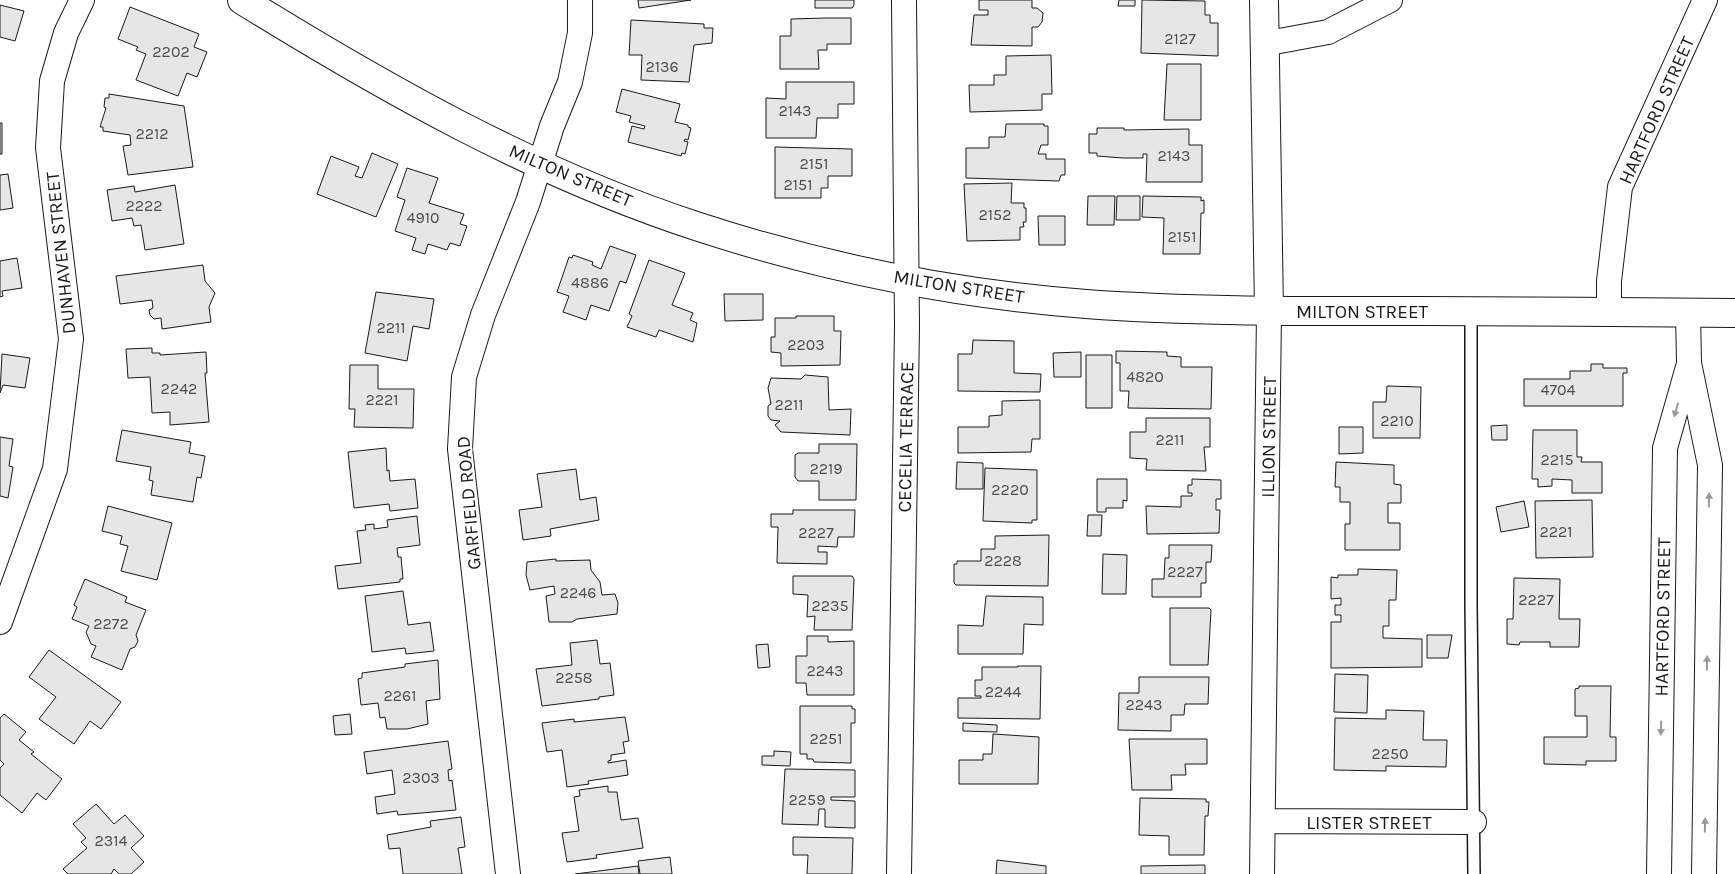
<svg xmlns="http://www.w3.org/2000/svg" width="1735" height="874" viewBox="0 0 1735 874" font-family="Karla,sans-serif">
  <rect width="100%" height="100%" fill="#fff"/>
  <path fill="#e6e6e6" stroke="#1a1a1a" d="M638,0H691L639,8Z
    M815,0H854V5L852,8H815Z
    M979,0H1032V8H1037L1043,13L1042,22L1038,27H1032V46L971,45L974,15H988V10H979Z
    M1119,0H1135V6H1118Z
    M1142,0L1205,1V15H1210V23H1218V56L1141,53Z
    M0,5L24,11L15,41L0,37Z
    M130,7L199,34L194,47L207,52L197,77L187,73L178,96L136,80L146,54L136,50L138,47L118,39Z
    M826,18H851V44H827V50H818L819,69H780V36H791V19Z
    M631,20L704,24V28H713L712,43L694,45L689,82L641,80L642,55H629Z
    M1051,55L1052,94H1042V110L970,112L969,85H994V75H1006V56Z
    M1167,64H1201V120H1164Z
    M786,82H854V104H838V118H817L816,138H766V98L786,99Z
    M622,89L680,104L675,122L688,125V127L691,128L688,140L685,139L684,141L688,142L685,154L682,153L681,156L628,142L632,126L644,129L645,126L629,122L631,116L616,112Z
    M109,94L184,106L193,167L128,175L123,146L131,145L130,135L103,131V127H100L106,108L104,107L105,98H109Z
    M0,123H2V154H0Z
    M1006,124H1044V126H1048V145H1041L1038,154H1046V159H1065V175H1061L1059,181L966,178V148H989V137H1005Z
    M1097,128H1124V130L1189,129V145H1202V182H1146L1147,154H1143V158H1123L1097,156V153H1089V134H1097Z
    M775,147L852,149V176H828V188H821V198H775Z
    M372,153L398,164L376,217L317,194L331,156L359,167L355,176L362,178Z
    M407,168L438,178L429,203L464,214L460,224L467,226L460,246L450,243L447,250L428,244L425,254L412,250L416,238L395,231L405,200L397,197Z
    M8,174L13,208L0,210V175Z
    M1012,183L1011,203H1024V208H1026V222H1023L1024,227H1020V240L967,241L964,184Z
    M175,185L184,244L145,250L141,225L134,226L132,218L112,221L107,190L134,186L135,192Z
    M1088,196H1115L1114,225H1087Z
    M1117,196H1140V220H1116Z
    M1143,196L1201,197V201L1204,200V213H1201L1200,254H1163L1164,218L1142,217Z
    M1038,216H1065V245H1039Z
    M610,246L636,255L626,283L620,281L609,311L591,305L586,320L563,312L569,296L557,292L569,257L572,258L573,255L593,262L592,265L601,269Z
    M17,258L22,288L2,291L3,296L0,297V261Z
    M649,260L685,273L672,305L693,313L690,320L697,323L693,342L659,330L656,337L627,327L632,316L629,314Z
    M203,265L205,281L215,293L209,307L211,322L162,329L161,318L154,319L150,315L149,310L153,308L152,300L120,304L116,276Z
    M376,292L434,299L429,329L413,326L407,361L365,353Z
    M724,294H763V320L725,321Z
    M796,316H834V331H841L840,365L781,366V353L771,352V337H775V318H796Z
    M973,340L1014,341V373L1041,374L1040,392L958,391V354H972Z
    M152,348V353H160V355L206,352L207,373H205L209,422L170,425V412L152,413L150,377L128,378L126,349Z
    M1116,351L1167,352V356L1181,357V367H1212L1211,409L1128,408L1129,391H1120V363H1116Z
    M1081,352V377H1054L1053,353Z
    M2,354L30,358L25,388L3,385L0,393Z
    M1086,355H1112V408H1086Z
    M1591,364H1603V368H1627V373H1623V406H1524V379H1570V371H1591Z
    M350,365H378V389H414L413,428L354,427L355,409H349Z
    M805,375L828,377L829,410L851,409L850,435L781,432L775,425L780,421L771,420L768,416V406L771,404L768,388L771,378L801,379Z
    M1387,386L1421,387L1420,438H1373V402H1386Z
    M1040,400V439H1032L1031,452L958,453V427H989V416L1002,415V401Z
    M1146,418H1210V447H1204L1206,471L1146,470L1147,459L1130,458V432H1146Z
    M1507,425V440H1492L1491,426Z
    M1339,427H1363V453L1339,454Z
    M122,430L191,442L189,453L205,456L201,478L197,477L193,502L151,495L153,481L149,480L151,467L116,461Z
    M1533,430H1577V457H1582L1581,462H1602V493H1572V480L1552,479V486L1538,487V479H1532Z
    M0,437L13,439L9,466L13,467L8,498L0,496Z
    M819,444H857L856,500H819V481H798L795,477V455L798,453H819Z
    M386,448L387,471L389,470L390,481L415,479L418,508L390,511L389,504L354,508L348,452Z
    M957,462L983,463V489H956Z
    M1336,462L1394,465V484L1401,485V503H1388V523H1400V550H1345V524H1350V502H1340V487H1335Z
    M985,468L1037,470V520H1032V523L983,521Z
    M576,469L580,500L596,497L599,520L550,529L551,536L523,540L519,510L542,507L537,474Z
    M1097,479H1127V501L1123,500V508H1106V512H1097Z
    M1192,479L1221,480V499H1216V510H1220L1219,533L1147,534L1146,506L1181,507V496H1192V493H1188V485H1192Z
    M1592,500L1593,557L1536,558L1535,501Z
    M1524,501L1529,527L1501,532L1496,507Z
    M108,506L172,523L157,580L121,571L128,546L120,544L122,536L102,531Z
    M793,510H855L854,537H838L837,547L818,546V552H827V564L777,563L778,527H771V514H793Z
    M1088,515H1102L1101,536H1087Z
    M417,516L420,545L397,548L398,557H401L403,579H400V582L338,589L335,566L361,563L357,531L366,530L365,525L374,524V529L388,527L387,520Z
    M1049,535L1048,586L956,585L954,583V564H957V561H981V549H995V536Z
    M1169,545H1212L1211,562H1206V583H1201V597H1152V579H1164L1165,558H1169Z
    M1103,554L1127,555L1126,594H1102Z
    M556,559V561L590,560L591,570L600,582L602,595L615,594L618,603L617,614L577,619L572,622H549L546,596L555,594L554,586L530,590L526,575L527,562Z
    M1358,569L1397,570L1396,600H1389V626H1383V638L1422,639V667L1331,668V622H1341V615H1335V605H1341V598L1331,599V577L1338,578V575H1358Z
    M793,576H852L854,579L852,630H814L815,616L807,617L808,595L793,594Z
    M1514,578L1560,579L1559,619H1580L1579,647H1550V642H1520L1519,645L1507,644V619H1513Z
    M85,579L127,597L125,602L146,610L136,635L138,641L135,647L130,649L122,670L91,657L96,646L91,644L86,632L89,626L72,619L77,607L74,605Z
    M403,591L408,625L430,622L434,651L406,654L405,648L372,652L365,596Z
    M986,596L1043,597V625L1024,624L1023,654H958V625L983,626Z
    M1170,608H1209L1211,610L1208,665H1170Z
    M1427,635H1452L1448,658H1427Z
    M807,636H828V642L854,641V695H807L806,683H796V656H807Z
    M597,640L600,664L610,663L614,695L599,697V699L542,706L536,669L572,665L570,643Z
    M768,644L770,667L758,668L756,645Z
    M49,650L121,702L101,729L90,721L74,744L39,719L56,697L29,677Z
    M438,660L440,699L426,701L428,724L407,729H387L385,717L380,718L378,703L361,705L358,679L362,678V673L405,667V664Z
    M1018,666H1041L1040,719L958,718V698H981V696H975V680H982V667H1018Z
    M1335,674L1368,675L1367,713L1334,712Z
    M1139,677H1209L1208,704H1185L1184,715H1171V731L1118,730L1119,693H1139Z
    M1579,686H1611L1610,737H1616V761H1586V765L1544,764V737H1587V716H1575V689L1579,688Z
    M800,706H852V709H855V723H851V763L814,762L813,759H807V754H800Z
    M1386,710L1424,711L1423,740H1447L1446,767L1386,766V771L1334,770L1335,718L1386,719Z
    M4,714L26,732L19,740L34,752L31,754L62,779L46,800L37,793L22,813L0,795V768L4,764L0,760V718Z
    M350,714L352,734L335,735L333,716Z
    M625,717L629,741L623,742L625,753L611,755V760L608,761V763L626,760L628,775L588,781L589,784L567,787L562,750L547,752L542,723L574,719V722Z
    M963,723L997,725V732L963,731Z
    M993,734L1039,737L1038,784H959V760H983V754H992Z
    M1129,739H1207V764H1185L1186,775H1171L1172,790H1132Z
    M448,741L452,769L448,770L449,781L452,780L456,810L398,815L397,811L377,814L375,797L395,794L392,770L367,774L364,752Z
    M774,751L791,752L790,766L762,765V756H774Z
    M785,769L855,770V797H831V800L855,801V828L825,827V809H819L818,825L782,824Z
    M608,786V792H617L621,820L638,818L643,848L596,855L597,858L567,862L562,833L579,831L574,797L580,796L579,790Z
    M1140,798L1206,799V802H1209L1208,816H1205L1204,855H1169V836L1139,835Z
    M96,804L114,824L125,815L144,836L131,848L144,862L131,874H119L114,869L111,874H68L63,869L87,848L81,842L86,838L73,824Z
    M461,817L465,847L458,848L462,874H403L400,848L389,849L387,835L431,827L430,821Z
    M793,837L853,838L852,874H807L808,855H793Z
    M670,857L672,874H640L638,861Z
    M997,860L1046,866V874H996Z
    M1205,865V874H1141V866Z
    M638,866L639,874H575Z"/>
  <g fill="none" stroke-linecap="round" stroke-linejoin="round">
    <defs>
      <path id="service" d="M1471,311V603L1474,874"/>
      <path id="minor" d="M1263,44L1328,32L1390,0
        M1609,312V281L1620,187L1705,0
        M1688,312L1689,363L1710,465L1704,874
        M0,622L55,469L71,339L48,148L52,81L66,33L82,0
        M1264,821L1474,822
        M508,874L460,449L464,377L483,315L528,202L552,126L570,82L580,33V0
        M899,874L907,325L904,0
        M1262,874L1269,311
        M1659,874L1665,448L1688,367"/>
      <path id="tertiary" d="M1264,0L1269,311"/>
      <path id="secondary" d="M242,0C386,89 534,173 696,226C821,267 955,294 1086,304C1198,312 1310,311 1422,311C1526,311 1631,312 1735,313"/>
    </defs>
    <use href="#service" stroke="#1a1a1a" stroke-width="14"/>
    <use href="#minor" stroke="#1a1a1a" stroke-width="26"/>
    <use href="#tertiary" stroke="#1a1a1a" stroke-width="30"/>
    <use href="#secondary" stroke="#1a1a1a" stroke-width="30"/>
    <use href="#service" stroke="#fff" stroke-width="11"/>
    <use href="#minor" stroke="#fff" stroke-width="24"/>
    <use href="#tertiary" stroke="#fff" stroke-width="28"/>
    <use href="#secondary" stroke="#fff" stroke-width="28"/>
  </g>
  <defs><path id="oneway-solid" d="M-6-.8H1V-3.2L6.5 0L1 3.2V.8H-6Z" transform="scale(1.25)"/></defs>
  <g fill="#989898">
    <use href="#oneway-solid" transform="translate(1676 410) rotate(106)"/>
    <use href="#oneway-solid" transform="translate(1709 500) rotate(-89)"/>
    <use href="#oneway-solid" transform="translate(1707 663) rotate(-89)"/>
    <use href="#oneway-solid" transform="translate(1661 728) rotate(91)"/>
    <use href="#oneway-solid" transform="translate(1705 825) rotate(-89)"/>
  </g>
  <g text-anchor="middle" stroke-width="4" stroke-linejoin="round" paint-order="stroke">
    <g font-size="16" fill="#4d4d4d">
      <text x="1180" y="44">2127</text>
      <text x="171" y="57">2202</text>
      <text x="662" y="72">2136</text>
      <text x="795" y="116">2143</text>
      <text x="152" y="139">2212</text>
      <text x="1174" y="161">2143</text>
      <text x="814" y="169">2151</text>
      <text x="798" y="190">2151</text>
      <text x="144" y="211">2222</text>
      <text x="995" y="220">2152</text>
      <text x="423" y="223">4910</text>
      <text x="1182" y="242">2151</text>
      <text x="590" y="288">4886</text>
      <text x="391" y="333">2211</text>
      <text x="806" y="350">2203</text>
      <text x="1145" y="382">4820</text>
      <text x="179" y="394">2242</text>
      <text x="1558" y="395">4704</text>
      <text x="382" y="405">2221</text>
      <text x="789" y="410">2211</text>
      <text x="1397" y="426">2210</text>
      <text x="1170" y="445">2211</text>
      <text x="1557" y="465">2215</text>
      <text x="826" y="474">2219</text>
      <text x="1010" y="495">2220</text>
      <text x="1556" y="537">2221</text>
      <text x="816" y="538">2227</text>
      <text x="1003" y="566">2228</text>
      <text x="1185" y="577">2227</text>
      <text x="578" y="598">2246</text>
      <text x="1536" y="605">2227</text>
      <text x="830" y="611">2235</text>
      <text x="111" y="629">2272</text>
      <text x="825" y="676">2243</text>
      <text x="574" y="683">2258</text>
      <text x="1003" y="697">2244</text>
      <text x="400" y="701">2261</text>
      <text x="1144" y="710">2243</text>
      <text x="826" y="744">2251</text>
      <text x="1390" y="759">2250</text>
      <text x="421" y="783">2303</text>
      <text x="807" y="805">2259</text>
      <text x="111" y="846">2314</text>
    </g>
    <g font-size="19" fill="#1a1a1a" stroke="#fff">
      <text transform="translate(1656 110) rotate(-66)" y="7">HARTFORD STREET</text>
      <text transform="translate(571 175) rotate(23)" y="7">MILTON STREET</text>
      <text transform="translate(60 253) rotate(-96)" y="7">DUNHAVEN STREET</text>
      <text transform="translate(959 286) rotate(9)" y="7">MILTON STREET</text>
      <text x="1362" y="318">MILTON STREET</text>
      <text transform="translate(905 437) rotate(-89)" y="7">CECELIA TERRACE</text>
      <text transform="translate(1268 437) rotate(-89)" y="7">ILLION STREET</text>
      <text transform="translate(468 503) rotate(-95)" y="7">GARFIELD ROAD</text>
      <text transform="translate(1662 617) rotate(-89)" y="7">HARTFORD STREET</text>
      <text x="1369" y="829">LISTER STREET</text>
    </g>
  </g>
</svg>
